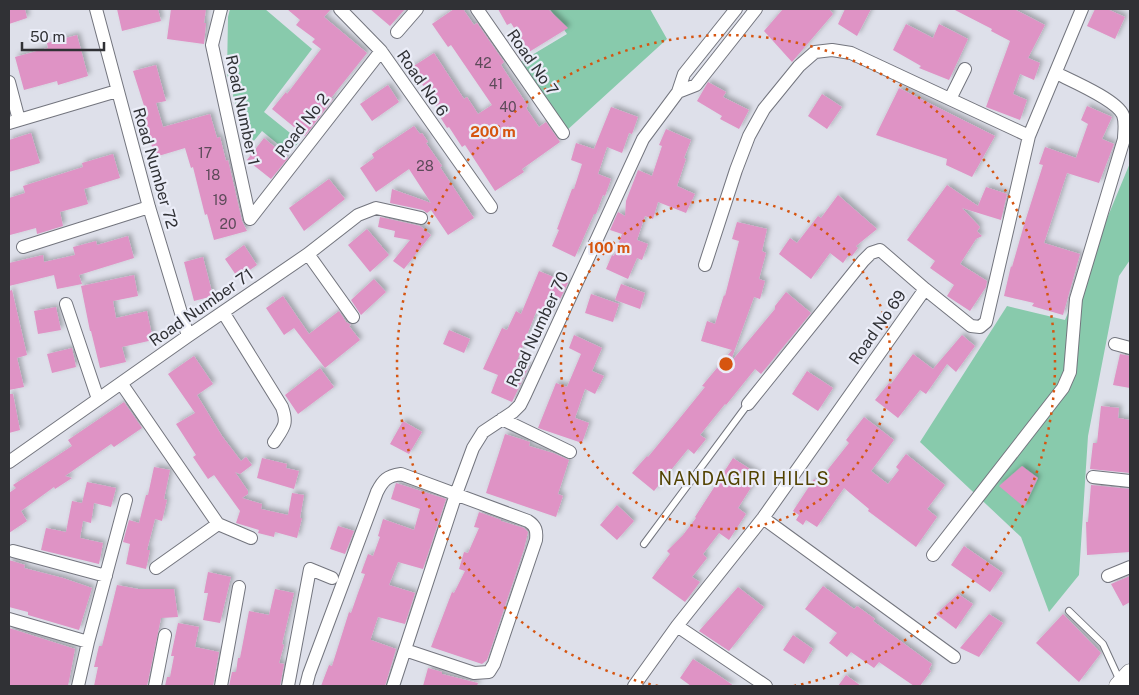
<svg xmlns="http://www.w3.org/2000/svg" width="1139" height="695" viewBox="0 0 1139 695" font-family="'Public Sans',sans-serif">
  <defs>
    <filter id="shadow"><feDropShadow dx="3" dy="-3" stdDeviation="2.5" flood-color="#0004"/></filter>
  </defs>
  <rect width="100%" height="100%" fill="#dee0ea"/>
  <path fill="#88caac" d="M230,9H265L312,49L264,112L300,141L289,153L262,131L248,148L227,74L228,17Z
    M550,9H650L667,39L565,132L517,64L567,34Z
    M1130,163V260L1119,276L1088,436L1079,575L1049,612L1021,537L920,442L1007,306L1065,320Z"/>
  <path fill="#df93c5" filter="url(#shadow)" d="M9,9H25L27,18L9,24Z
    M117,9H158L161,21L122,31Z
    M171,9H206L204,23H206L204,44L167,39Z
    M287,9H331L324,17L367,53L331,98L333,99L305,136L272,109L286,92L287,94L321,49L312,42L315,39L296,25L300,20Z
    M370,9H405L390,26Z
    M454,9H463L474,25L477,23L504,62L501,65L528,106L526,108L539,127L546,122L560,142L522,169L524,172L495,191L465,145L462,147L449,127L447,128L439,115L441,114L422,84L420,86L409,69L434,53L464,99L467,97L478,114L492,105L451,45L448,47L432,24Z
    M498,9H548L568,28L529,52L511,23L507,25Z
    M783,9H829L833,14L792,62L764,31Z
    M845,9H871L857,36L838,24Z
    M953,9H1014L1045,25L1028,58L1040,63L1034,80L1020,74L1013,94L1027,100L1020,120L986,107L1010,41L991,31L992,29Z
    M1095,9H1107L1125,17L1115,39L1087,26Z
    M906,24L933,38L939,24L968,39L949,80L919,68L921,66L893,50Z
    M77,35L88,76L58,85L57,81L24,90L15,57L48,48L47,43Z
    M156,65L166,101L156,103L163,127L210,114L217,138L220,137L226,161L228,160L242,221L247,231L214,240L207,214L205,215L193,167L191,168L185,148L155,157L142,113L146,112L133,71Z
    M708,82L726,92L723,97L749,110L739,129L720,119L722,116L697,101Z
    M388,85L399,102L372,121L360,104Z
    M899,88L995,136L972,177L946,165L947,159L876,135Z
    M822,94L842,107L827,129L808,116Z
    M1087,106L1112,117L1102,139L1114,144L1099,183L1067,173L1044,243L1080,254L1063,315L1032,306L1034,303L1004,296L1011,266L1012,267L1024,225L1043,165L1039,164L1045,147L1076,158L1088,124L1081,120Z
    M611,107L638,117L632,134L629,133L622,153L607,147L598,174L611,179L605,196L603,195L596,214H594L575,257L552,246L559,230L557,229L572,189H574L582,164L571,160L576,143L594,149Z
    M414,126L420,134L422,133L428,142L426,143L442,166L440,167L474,218L448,235L431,210L427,213L423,210L390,203L392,189L431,203L409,169L376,192L360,168L374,158L372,154Z
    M666,129L691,140L684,158L686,159L677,186L695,194L686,213L658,202L653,219L645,216L637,240L648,244L642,260L637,258L628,279L606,269L612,255L614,256L622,234L610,230L618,212L625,216L626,201L638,170L652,176L662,146L659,145Z
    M31,133L40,163L9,172V140Z
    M264,138L288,158L271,179L247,160Z
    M113,154L120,178L84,189L88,204L60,212L63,226L37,234L36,228L10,235L9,230V198L25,193L23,186L83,167L82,163Z
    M329,179L345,199L304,231L289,208Z
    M947,185L978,206L986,187L1007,194L1001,220L962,208L980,227L977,231L982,236L976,239L960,264L987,281L986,287L970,311L947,296L954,285L930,268L935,261L907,240Z
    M838,195L877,229L856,246L858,248L852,256H848L843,263L830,253L811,279L779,254L790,238L797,243L818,216L821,218Z
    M380,217L420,226L431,235L404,269L393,261L410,240L394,237L395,231L378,227Z
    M737,222L767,229L762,251L766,253L759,279L765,281L760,299L754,297L730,363L775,309V306L786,292L811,313L761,374L755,369L726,405L725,404L700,435L706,439L694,454L688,449L654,491L632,473L647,456L648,457L684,413L705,387L702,386L732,350L701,341L707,321L715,324L724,295L725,296L739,241L732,239Z
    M367,229L389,255L370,272L348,245Z
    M128,236L134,258L79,275L82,284L57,289L54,275L9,286V263L43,255L44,262L75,255L73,247L96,241L97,245Z
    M244,245L257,265L238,278L225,259Z
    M203,257L213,296L194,301L184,262Z
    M539,271L568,283L559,301L555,299L548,317L536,312L517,361L529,366L512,402L491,393L498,375L483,369L502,328L507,330L516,311L521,314Z
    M134,275L138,296L113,301L116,318L147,311L153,340L122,347L126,362L100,368L91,331H90L81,286Z
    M374,279L386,292L361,315L351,300Z
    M621,284L645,293L640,309L615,300Z
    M12,290L27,355L17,358L24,387L9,390V291Z
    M591,294L619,304L613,322L585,313Z
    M283,296L309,334L339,311L346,322L351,325L349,326L360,340L325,368L294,328L284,335L266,308Z
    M56,307L61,330L38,334L34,311Z
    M449,330L470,339L464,353L443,344Z
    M574,335L602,348L592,371L604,376L595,394L585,389L575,418L589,423L582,443L538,428L556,383L567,387L581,354L569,348Z
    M962,335L975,346L956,372L947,364L926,394L920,390L898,418L875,400L889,383L891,384L913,354L933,369Z
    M72,348L76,367L52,373L47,354Z
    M1120,354L1130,356V388L1113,385Z
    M194,356L213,384L197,395L222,436L241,461L246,457L252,465L240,474L235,472L248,491V494L242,498L262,504L261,509L288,515L292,493L304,495L300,518H302L297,538L275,532L274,537L258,533L259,530L236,523L240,511L214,475L208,479L193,457L196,455L176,424L195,413L168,374Z
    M320,368L334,387L298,414L285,395Z
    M807,371L833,388L818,411L792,394Z
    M9,394H13L20,430L9,433Z
    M124,402L142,428L114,447L111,444L65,476L72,478L55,489L54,487L21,511L27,521L9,533V493L16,488L13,485L72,446L68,440Z
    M1101,406L1119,408L1118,418L1130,420V473L1090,469L1093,443H1097Z
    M864,417L894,440L871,471L888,484L899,470L896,467L906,454L945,485L927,509L937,517L916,547L868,511L869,509L844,488L817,527L806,520L803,525L796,520L799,515L793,511L814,479L818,482L849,443L846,440Z
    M403,421L422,432L409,454L390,444Z
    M505,434L530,442L529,446L553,453L569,460L558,494L563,496L556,517L486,493Z
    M262,458L287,464L286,468L299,471L294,489L257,478Z
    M733,458L759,475L738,508L746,514L729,540L719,533L703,554L707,558L692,577L700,582L685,602L652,578L670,554L667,551L683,535L696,518L695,517Z
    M1022,466L1038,478L1024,507L999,486Z
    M154,467L170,470L164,499L167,500L162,521L155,519L147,550H150L146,569L126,564L130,544L123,542L129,520L139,523L146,495H148Z
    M87,482L116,488L111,507L94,503L91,523L83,521L80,538L103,543L99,564L41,550L46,528L66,532L72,501L82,503Z
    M396,483L446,499L423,569L398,562L389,585L415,593L405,624L378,617L371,638V640L396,649L385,686H321L329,665L332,666L349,612L351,613L358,593L365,574L361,573L368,554L373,556L380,537L378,536L383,519L414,530L420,509L391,499Z
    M1091,485L1130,489V552L1087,555L1086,522H1088Z
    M617,505L634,521L617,540L600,525Z
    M479,512L501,520V521L524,528L528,532L524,549L487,660L482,664L431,647L452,592L454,593L465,571L459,569L464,552L468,553L479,528L474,527Z
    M338,526L354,531L345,554L330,549Z
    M964,546L1003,573L990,592L951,565Z
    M9,560L25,565L24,568L63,578L92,588L79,630L28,615V612L9,607Z
    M208,572L231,577L220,623L203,620L208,593H204Z
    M1130,576V602L1123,606L1111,584Z
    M117,585L138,589H174L178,617L161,618L147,686H94L98,667H94L99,646H102Z
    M823,586L854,609L857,606L875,619L873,621L932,664L929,669L931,671L920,686H914L879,662L874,668L851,652L847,657L829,643L837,633L805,609Z
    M738,587L764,607L729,651L699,631Z
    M275,589L294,593L282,644L284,645L279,663L284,664L280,686H229L232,672H236L238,658H240L249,611L269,615Z
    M958,594L973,604L956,629L936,614Z
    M989,614L1003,623L979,657L960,648Z
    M1063,614L1101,653L1079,682L1036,643Z
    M178,623L199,627L195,647L219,652L213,686H165L167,677H170L174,656H171Z
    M9,628L75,649L68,686H9Z
    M793,635L813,649L804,664L783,650Z
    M693,659L718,675L734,686H691L680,678Z
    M428,668L442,672V674L478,683L477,686H423Z
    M846,675L861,686H838Z"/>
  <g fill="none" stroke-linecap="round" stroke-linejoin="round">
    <defs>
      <path id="lane" d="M644,544L748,404
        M1069,611L1103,644L1120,681"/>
      <path id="street" d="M96,9L149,207L188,336
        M221,9L212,45L250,219
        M340,9L381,51L491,207
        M477,9L563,133
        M397,32L417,9
        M9,82L19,120
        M678,92L684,74L736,9
        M950,99L965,69
        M9,123L117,91
        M250,219L381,51
        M23,247L149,207
        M308,254L353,317
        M705,265L736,170L749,136L764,109L799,66L815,52L832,50L851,53L1029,136
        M66,304L98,399
        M223,312L282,407C288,424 284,427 274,442
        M1115,344L1130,348
        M121,383L218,524L156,568
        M748,404L863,261L871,253L880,250L925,289
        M502,419L570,452
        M9,462L188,336L308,254L358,215L376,208L421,218
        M1093,477L1130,481
        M763,518L954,657
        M218,524L251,538
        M13,551L106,576
        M933,555L1063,388L1070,372L1076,299L1124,139C1124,131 1126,123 1123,115C1117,100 1072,81 1056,73
        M1108,576L1130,567
        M9,619L88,642
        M677,626L766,686
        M78,686L88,642L126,500
        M155,686L165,635
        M221,686L239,587
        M288,686L310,569L332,578
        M306,686L309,674L377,492C383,480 387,476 401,474L528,521C536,526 537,531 536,540L494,664L489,672L474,673L405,650
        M393,686L456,494L473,448L483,432L513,412L520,405L525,395L643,139L678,92L696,85L756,9
        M634,686L677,626L763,518L925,289L971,326L980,327L986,322L1029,136L1082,9"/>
      <path id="secondary" d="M1118,686L1130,673"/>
    </defs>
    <use href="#lane" stroke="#73757e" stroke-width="8"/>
    <use href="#street" stroke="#73757e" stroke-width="14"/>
    <use href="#secondary" stroke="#73757e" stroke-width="19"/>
    <use href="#lane" stroke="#fff" stroke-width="6"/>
    <use href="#street" stroke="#fff" stroke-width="12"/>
    <use href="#secondary" stroke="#fff" stroke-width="18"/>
  </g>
  <g fill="none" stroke="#d65510" stroke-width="2.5" stroke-dasharray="2.5 5">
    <circle cx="726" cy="364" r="165"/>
    <path d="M658 686A329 329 0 1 1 794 686"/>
  </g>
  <g text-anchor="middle" stroke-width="4.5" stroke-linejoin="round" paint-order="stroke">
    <g font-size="14" fill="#5c4a59">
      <text x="483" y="68">42</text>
      <text x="496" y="89">41</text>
      <text x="508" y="112">40</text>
      <text x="205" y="158">17</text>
      <text x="425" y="171">28</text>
      <text x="213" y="180">18</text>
      <text x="220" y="205">19</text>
      <text x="228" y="229">20</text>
    </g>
    <g font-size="16" fill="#303135" stroke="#ebedf8">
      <text transform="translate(533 62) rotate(55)" y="6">Road No 7</text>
      <text transform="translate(423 83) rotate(55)" y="6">Road No 6</text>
      <text transform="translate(243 110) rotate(78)" y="6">Road Number 1</text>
      <text transform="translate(302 125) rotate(-52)" y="6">Road No 2</text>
      <text transform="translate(156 168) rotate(74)" y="6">Road Number 72</text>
      <text transform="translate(201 307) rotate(-35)" y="6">Road Number 71</text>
      <text transform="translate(877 327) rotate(-55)" y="6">Road No 69</text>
      <text transform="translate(537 329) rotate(-65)" y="6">Road Number 70</text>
    </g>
    <g font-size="18" letter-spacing="1" fill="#524200" stroke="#ebedf8">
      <text x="744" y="485">NANDAGIRI HILLS</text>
    </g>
  </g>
  <circle cx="726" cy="364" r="8" fill="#d65510" stroke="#ebedf8" stroke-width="2.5"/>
  <g font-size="15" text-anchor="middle" font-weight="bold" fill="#d65510" stroke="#ebedf8" stroke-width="4.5" stroke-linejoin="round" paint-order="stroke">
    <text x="493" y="137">200 m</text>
    <text x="609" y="253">100 m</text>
  </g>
  <rect width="1139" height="695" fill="none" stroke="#303135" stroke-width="20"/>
  <path d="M22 42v8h82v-8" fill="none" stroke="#303135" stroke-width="2.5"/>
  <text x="30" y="42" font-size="15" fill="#303135" stroke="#ebedf8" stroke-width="4" paint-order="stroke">50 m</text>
</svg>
